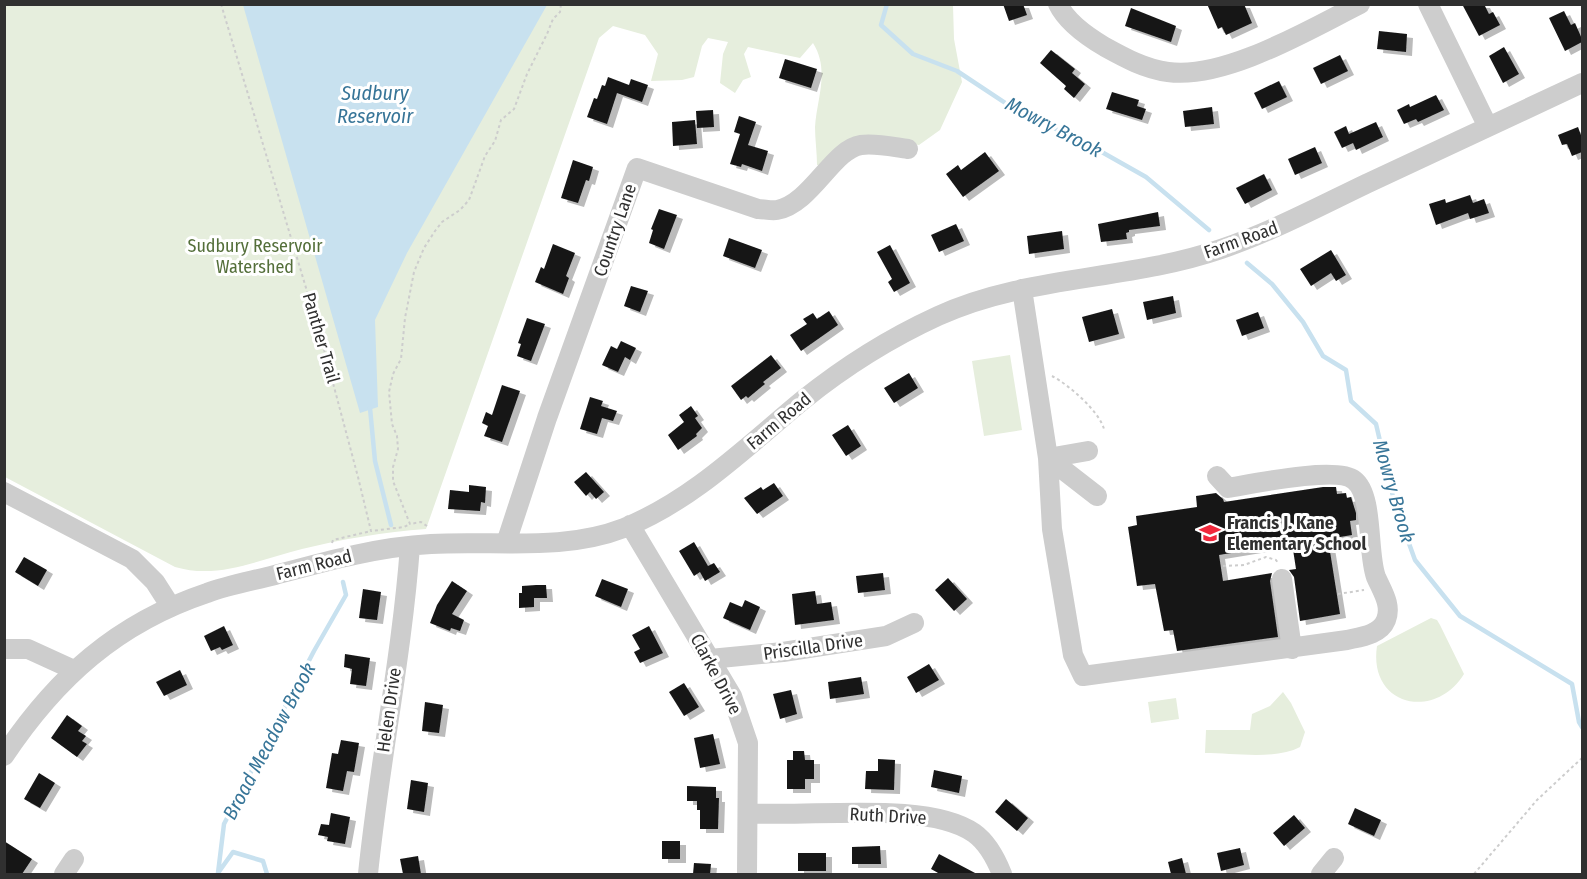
<svg xmlns="http://www.w3.org/2000/svg" width="1587" height="879" viewBox="0 0 1587 879" font-family="'Fira Sans Condensed',sans-serif">
  <defs>
    <filter id="shadow"><feDropShadow dx="6" dy="4" stdDeviation="0" flood-color="#0004"/></filter>
  </defs>
  <rect width="100%" height="100%" fill="#fff"/>
  <path fill="#e6eedd" d="M4,5H953L954,39L962,82L940,130L919,145L896,142L827,167L817,165C817,153 815,139 815,127C817,98 830,70 813,43L800,58L748,47L744,54L751,77L743,80L735,93L720,83L723,54L728,42L708,38L702,46L694,77L682,80L651,81L658,54L645,35L613,26L599,38L426,529C384,532 343,539 302,549C260,559 219,580 175,567L5,477Z
    M1010,355L1022,430L984,436L972,361Z
    M1431,618L1437,620L1440,625L1464,674C1434,722 1368,705 1377,646Z
    M1283,692L1291,703L1305,732L1300,747C1276,760 1233,753 1205,753L1206,730H1250L1252,714L1270,706Z
    M1176,698L1179,719L1151,723L1148,702Z"/>
  <path fill="#c8e1ef" d="M243,5H547L407,253L375,320L378,407L360,413Z"/>
  <g fill="none" stroke-linecap="round" stroke-linejoin="round">
    <path stroke="#c8e1ef" stroke-width="4.5" d="M887,4L881,25L913,54L957,71L1025,116L1077,138L1146,177L1209,230
      M1247,263L1272,284L1303,322L1323,356L1346,370L1351,401L1376,424L1395,505L1415,560L1460,616L1572,684L1579,722L1582,727
      M370,408L375,461L391,525
      M267,874L263,861L233,852L218,873L224,824L314,651L346,595L343,582"/>
  </g>
  <path fill="#171717" filter="url(#shadow)" d="M1003,4H1023L1027,15L1009,21Z
    M1207,4H1244L1252,23L1226,35L1222,27L1218,29Z
    M1462,4H1484L1489,14L1493,12L1500,25L1479,36Z
    M1131,8L1176,26L1171,42L1125,26Z
    M1564,11L1571,25L1575,23L1582,39V42L1565,51L1549,18Z
    M1379,31L1407,34L1406,52L1377,49Z
    M1504,47L1519,74L1503,83L1489,56Z
    M1051,50L1075,69L1072,73L1085,84L1074,98L1064,89L1066,86L1040,63Z
    M1340,55L1348,71L1321,84L1313,68Z
    M785,59L817,69L811,88L779,78Z
    M608,77L629,85L631,79L648,85L642,102L617,93L607,124L587,117L594,98L597,99L602,85L605,86Z
    M1279,81L1287,97L1262,109L1254,93Z
    M1112,92L1139,100L1137,106L1146,109L1142,120L1106,109Z
    M1436,95L1444,110L1418,122L1416,119L1404,124L1397,110L1409,104L1410,107Z
    M1212,107L1214,124L1185,127L1183,111Z
    M713,110L714,127L697,128L696,111Z
    M739,116L756,122L748,145L768,151L762,171L742,164L741,167L730,164L740,134L734,132Z
    M695,120L697,144L673,146L672,122Z
    M1376,122L1383,137L1356,150L1353,143L1342,148L1334,132L1346,126L1349,134Z
    M1578,127L1582,138V152L1572,156L1567,144L1562,145L1558,135Z
    M1315,147L1322,163L1295,175L1288,159Z
    M985,152L999,171L963,197L946,174L958,165L961,170Z
    M573,160L593,167L589,181L586,180L578,203L561,198Z
    M1264,174L1272,190L1245,204L1236,188Z
    M1470,195L1473,203L1484,199L1489,213L1470,219L1468,213L1436,225L1429,204L1445,199L1446,203Z
    M659,209L677,215L664,249L649,243L653,230L651,229Z
    M1158,212L1160,226L1129,230V232L1126,233L1127,239L1101,242L1098,224Z
    M956,224L964,241L939,252L931,235Z
    M1062,231L1064,249L1029,254L1027,236Z
    M729,238L762,250L755,268L723,256Z
    M553,244L575,253L566,276L569,278L563,294L535,282L541,267L544,269Z
    M890,245L910,283L894,292L888,282L892,279L877,252Z
    M1331,250L1346,275L1336,281L1331,273L1311,286L1300,269Z
    M631,286L648,291L640,312L624,306Z
    M1173,296L1176,313L1147,320L1143,302Z
    M1112,309L1119,334L1089,342L1082,317Z
    M829,311L838,325L801,351L790,335L807,324L803,319L813,313L817,319Z
    M1258,312L1264,328L1242,336L1236,320Z
    M527,318L545,324L531,361L517,356L521,344L518,343Z
    M621,341L636,348L630,360L625,357L618,372L602,365L611,346L617,349Z
    M771,355L781,368L763,382L765,384L748,398L746,396L741,400L731,386Z
    M909,373L918,388L894,403L884,388Z
    M502,385L520,391L502,442L484,436L488,426L482,423L486,412L492,415Z
    M590,397L603,401L601,406L617,411L613,421L602,418L597,434L580,429Z
    M691,406L698,416L695,418L702,428L696,434L697,436L678,450L668,435L684,422L679,415Z
    M848,425L861,446L846,456L832,435Z
    M586,472L604,492L596,499L590,492L586,496L574,482Z
    M774,483L783,496L757,514L744,498L761,487L763,490Z
    M469,485L486,487L485,503L481,502L480,511L448,509L450,490L469,492Z
    M1323,487H1336L1337,494L1346,493L1347,498L1351,497L1356,513V520L1350,521L1352,535L1328,539L1340,614L1300,621L1294,577L1289,570L1296,569L1292,543L1219,555L1223,581L1272,573L1270,581L1278,637L1177,651L1173,630L1164,631L1155,584L1137,586L1128,527L1137,525L1136,516L1197,507L1196,496L1216,493L1223,499L1224,502Z
    M694,542L708,566L714,563L720,572L705,581L700,572L694,576L679,551Z
    M24,557L47,570L38,586L15,572Z
    M883,573L885,590L858,593L856,576Z
    M948,578L967,599L954,611L935,590Z
    M602,579L628,589L621,607L595,596Z
    M452,581L467,591L452,614L464,620L460,631L451,628L450,631L430,623L437,605Z
    M536,585H546L547,598H534V607L519,608V593H522V586Z
    M363,589L381,592L377,620L359,618Z
    M815,591L817,604L831,602L834,620L795,625L792,594Z
    M745,600L760,607L750,630L723,618L730,602L742,607Z
    M224,626L233,645L222,650L220,647L211,651L204,636Z
    M649,626L663,653L640,663L634,652L640,649L632,635Z
    M345,654L370,658L366,686L350,684L352,669L344,667Z
    M929,664L939,680L916,693L907,677Z
    M180,670L187,685L164,696L156,682Z
    M861,677L864,694L830,699L828,682Z
    M684,683L699,707L684,716L669,692Z
    M791,690L797,714L780,719L773,694Z
    M425,702L443,705L439,733L422,731Z
    M67,715L82,726L78,731L86,736L82,741L87,744L77,757L51,738Z
    M713,734L720,764L700,768L694,738Z
    M341,740L359,743L354,772L347,771L343,791L326,788L332,753L338,754Z
    M793,751H804L805,760H814V779H805V789H787V760H793Z
    M878,759L895,760L894,790L865,789L866,771H878Z
    M934,770L962,776L959,793L931,787Z
    M39,773L55,783L40,808L24,799Z
    M411,780L428,783L424,812L407,809Z
    M687,786L716,787V798H719L718,829H700V810H697V801H687Z
    M1006,799L1028,818L1017,831L995,812Z
    M1355,808L1381,820L1374,836L1348,824Z
    M331,813L350,817L345,844L327,841L328,837L318,835L321,824L329,825Z
    M1294,815L1305,828L1284,846L1273,833Z
    M4,841L32,859L22,874H4Z
    M662,841H680V859H662Z
    M880,846L881,864H852V847Z
    M1240,848L1244,865L1221,871L1217,853Z
    M798,853H826V871H798Z
    M939,854L977,874H940L931,869Z
    M418,856L421,874H403L400,859Z
    M1182,858L1186,874H1171L1168,862Z
    M694,863L711,864L710,874H693Z"/>
  <g fill="none" stroke-linecap="round" stroke-linejoin="round">
    <path stroke="#cdcdcd" stroke-width="2" stroke-dasharray="3 3" stroke-linecap="butt" d="M221,4L321,338L358,477L371,531L404,527L410,524
      M1052,376C1069,385 1099,411 1104,429
      M427,526L421,522L410,524L393,481V467L398,449L397,436L392,424L389,392L393,374L401,359L405,318L414,272L424,248L435,231L442,222L460,210L469,200L485,156L495,141L501,120L514,109L527,74L547,34L553,19L560,12L561,4
      M332,543L333,540L371,531
      M1324,550L1353,545
      M1223,566L1244,565L1266,557L1276,560L1278,563
      M1338,594L1364,590
      M1474,874L1537,800L1582,758"/>
    <path stroke="#cdcdcd" stroke-width="20" d="M1058,4C1067,23 1088,37 1105,47C1125,58 1145,69 1168,72C1225,80 1310,29 1360,4
      M1428,4L1488,127
      M1022,289L1048,458L1052,529L1073,655L1083,676L1347,640C1360,637 1380,635 1386,620C1392,605 1382,591 1376,577C1367,554 1374,495 1354,480C1337,466 1252,484 1228,488L1217,476
      M1048,458L1097,496
      M1048,458L1088,451
      M4,492L132,559L155,582L171,607
      M630,525L732,696L748,743L747,874
      M506,543L547,418L637,168L758,209C764,209 771,211 777,210C811,204 833,149 861,145C876,143 893,147 908,149
      M1282,579L1292,649
      M4,649H28L74,670
      M710,659L783,652L886,636L914,623
      M4,756C56,678 117,623 207,593C229,585 252,581 275,575C327,561 377,547 431,544C495,540 562,552 624,528C693,500 746,447 803,400C844,367 890,338 938,316C1027,275 1128,281 1221,249C1271,232 1318,207 1366,184C1438,150 1510,116 1582,83
      M748,813C808,818 927,800 974,833C988,843 996,859 1002,874
      M64,874L74,859
      M368,874C379,765 402,656 410,546
      M1321,874L1334,858"/>
  </g>
  <defs>
    <symbol id="school-bare" viewBox="-9 -9 18 18"><path d="M0-5L7-2L0 1L-7-2ZM-4 1L0 2.5L4 1V4Q0 6-4 4Z" fill="#f1283b" stroke="#fff" stroke-width="2.5" paint-order="stroke"/></symbol>
  </defs>
  <g fill-rule="evenodd">
    <use href="#school-bare" x="1195" y="518" width="30" height="30"/>
  </g>
  <g text-anchor="middle" stroke-width="6" stroke-linejoin="round" paint-order="stroke">
    <g font-size="18" fill="#303030" stroke="#fff">
      <text transform="translate(615 230) rotate(-71)" y="6">Country Lane</text>
      <text transform="translate(1241 240) rotate(-20)" y="6">Farm Road</text>
      <text transform="translate(321 338) rotate(74)" y="6">Panther Trail</text>
      <text transform="translate(779 421) rotate(-40)" y="6">Farm Road</text>
      <text transform="translate(314 565) rotate(-14)" y="6">Farm Road</text>
      <text transform="translate(813 647) rotate(-8)" y="6">Priscilla Drive</text>
      <text transform="translate(716 674) rotate(62)" y="6">Clarke Drive</text>
      <text transform="translate(389 710) rotate(-82)" y="6">Helen Drive</text>
      <text transform="translate(888 816) rotate(3)" y="6">Ruth Drive</text>
    </g>
    <g font-size="18" fill="#546f3a" stroke="#fff">
      <text x="255" y="252">Sudbury Reservoir<tspan x="255" dy="21">Watershed</tspan></text>
    </g>
    <g font-size="18" font-weight="bold" fill="#303030" stroke="#fff" text-anchor="start">
      <text x="1227" y="529">Francis J. Kane<tspan x="1227" dy="21">Elementary School</tspan></text>
    </g>
    <g font-size="20" font-style="italic" fill="#377598" stroke="#fff">
      <text x="375" y="100">Sudbury<tspan x="375" dy="23">Reservoir</tspan></text>
      <text transform="translate(1054 127) rotate(28)" y="7">Mowry Brook</text>
      <text transform="translate(1394 491) rotate(74)" y="7">Mowry Brook</text>
      <text transform="translate(269 741) rotate(-62)" y="7">Broad Meadow Brook</text>
    </g>
  </g>
  <rect width="1587" height="879" fill="none" stroke="#303030" stroke-width="12"/>
</svg>
